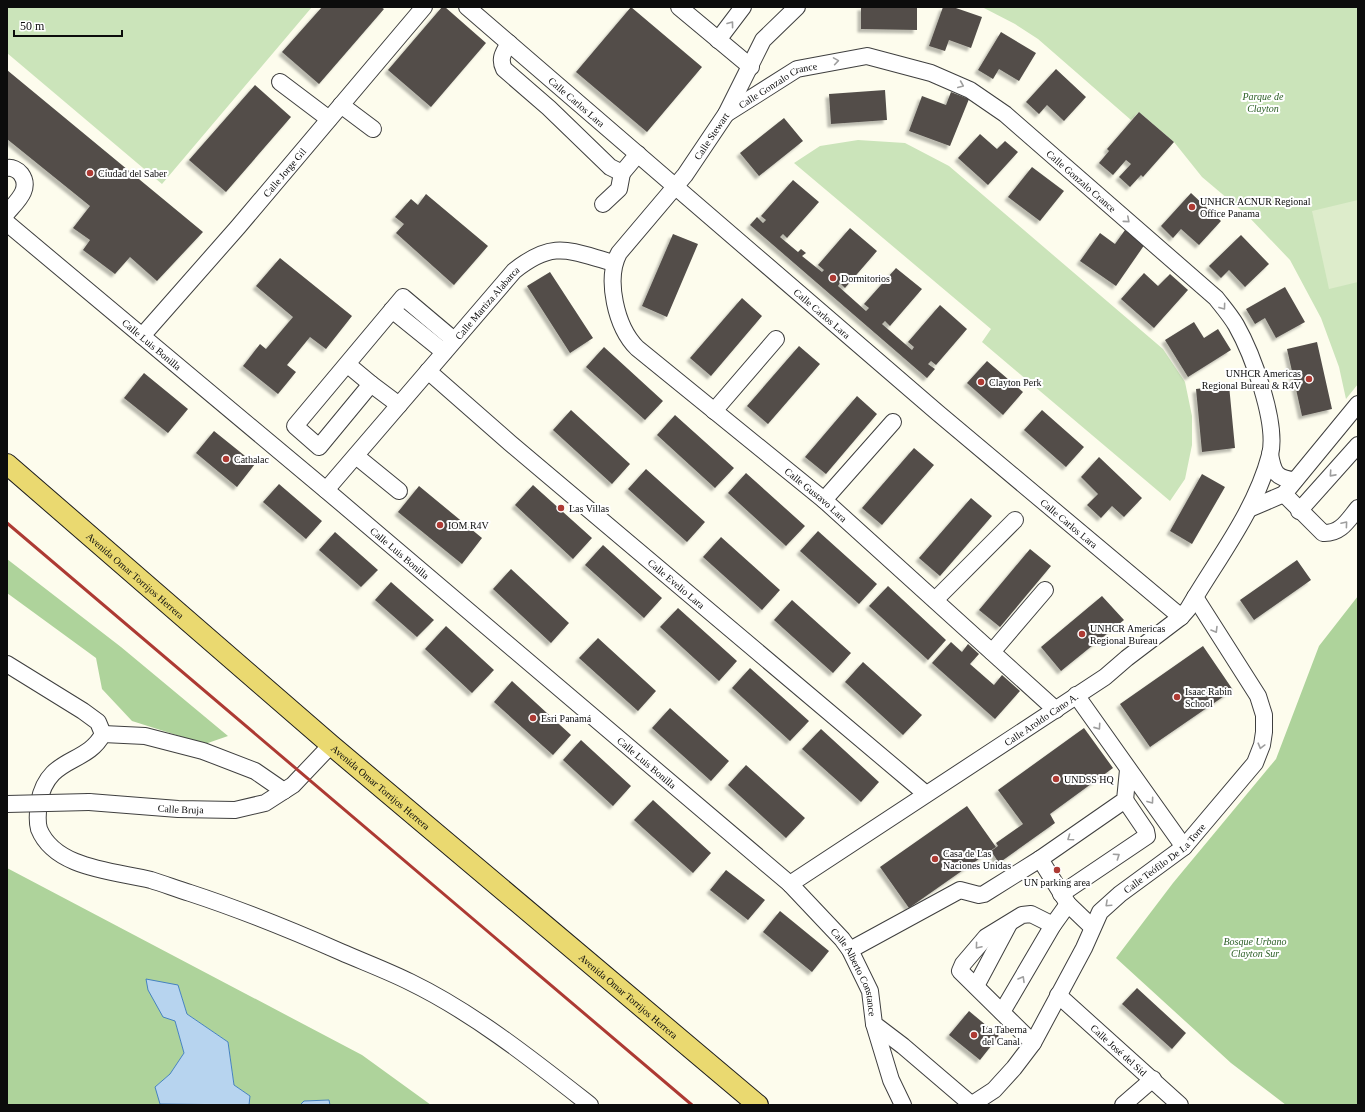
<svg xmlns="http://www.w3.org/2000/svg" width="1365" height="1112" viewBox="0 0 1365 1112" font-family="'Times New Roman',serif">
  <defs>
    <filter id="shadow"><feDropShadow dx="-3.5" dy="3.5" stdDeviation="1" flood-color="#0004"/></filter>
  </defs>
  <rect width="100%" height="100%" fill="#fdfced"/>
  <path fill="#cbe4ba" d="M9,7H312L162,184L7,53V10Z
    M982,7H1358V384L1346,399L1339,367L1321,318L1290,260L1247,215L1202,177L1174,142L1139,112L1131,120L1038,39L1015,24Z
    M858,140L905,143L949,166L1163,349L1185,382L1192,416V445L1185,479L1170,501L982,342L991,329L794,163L820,146Z"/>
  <path fill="#aed39b" d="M7,559L121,647L228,736L205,744L132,721L102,689L96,658L7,593Z
    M1358,596V1105H1286L1231,1063L1116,958L1173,883L1276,759L1319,646Z
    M7,868L362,1055L431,1105H330L328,1100L304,1101L300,1105H249L250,1096L234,1085L228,1042L187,1014L178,985L175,1021L184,1053L170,1074L155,1087L173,1105H7Z"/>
  <path fill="#ddeccb" d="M1358,200V282L1329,289L1312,211Z"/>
  <path fill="#b7d4ef" stroke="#4582bf" d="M146,979L178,985L187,1014L228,1042L234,1085L250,1096L249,1105L160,1104L155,1087L170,1074L184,1053L175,1021L163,1017L148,990Z
    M329,1100L330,1105H300L304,1101Z"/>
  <path fill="#534e4a" filter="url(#shadow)" d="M322,7H381L384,9L319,84L282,52Z
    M442,7H445L486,43L431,107L388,70Z
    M631,7L702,67L647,132L576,72Z
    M861,7H917V30L861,29Z
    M943,7H953L982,17L971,48L949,40L945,51L929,46Z
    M1001,32L1036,53L1019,81L999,69L993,79L978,70Z
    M1056,69L1086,97L1064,121L1047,105L1039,114L1026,102Z
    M7,70L203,232L157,281L130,257L115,274L83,250L90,240L73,228L90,206L7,139Z
    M255,85L291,117L226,192L189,160Z
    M885,90L887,120L831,124L829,94Z
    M951,92L969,99L950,146L909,131L922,96L946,105Z
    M1139,112L1174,142L1143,177L1141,175L1130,187L1119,177L1131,164L1126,160L1113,175L1099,163L1109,151L1107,149Z
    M784,118L803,141L759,176L740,153Z
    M980,134L997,149L1005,141L1018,152L988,185L958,158Z
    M1032,167L1064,191L1040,221L1008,197Z
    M793,180L819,202L787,238L783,234L780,237L798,252L801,249L806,253L802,256L822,272L824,270L818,265L850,228L877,251L845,288L840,283L838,286L866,311L869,308L864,304L896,268L922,289L890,326L885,321L882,324L912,350L914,347L908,342L940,305L967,329L936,365L931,361L928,364L935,369L927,378L750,225L757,217L763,223L766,220L761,216Z
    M1191,193L1221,221L1199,245L1181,229L1173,238L1161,226Z
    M426,194L488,246L454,285L396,233L404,224L395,217L411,199L418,205Z
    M1125,230L1145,244L1116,286L1080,261L1100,233L1115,244Z
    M673,234L698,244L667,317L642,306Z
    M1241,235L1269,264L1245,287L1229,270L1221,278L1209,266Z
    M280,258L352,316L326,349L310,337L287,365L296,372L278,394L243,366L260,344L266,349L293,317L256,286Z
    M550,272L593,338L570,353L527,286Z
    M1144,273L1158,286L1170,274L1188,290L1154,328L1121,299Z
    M1285,287L1305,322L1276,338L1265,318L1255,324L1246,309Z
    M742,298L762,316L711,376L690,358Z
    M1194,322L1204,338L1218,329L1231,350L1188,377L1165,340Z
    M1317,342L1332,409L1302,416L1287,349Z
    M799,346L820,364L768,424L747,406Z
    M604,347L663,401L645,420L586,367Z
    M987,361L1023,392L1003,415L967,383Z
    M144,373L188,409L168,433L124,398Z
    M1229,385L1235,448L1202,452L1196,389Z
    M857,396L877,414L826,474L805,457Z
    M571,410L630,464L612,484L553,430Z
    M1042,410L1084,447L1066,467L1024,430Z
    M675,415L734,468L715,488L657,435Z
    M214,431L255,464L237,487L196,453Z
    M914,448L934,465L882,525L862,508Z
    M1099,457L1142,498L1124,517L1112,506L1101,518L1087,505L1098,494L1081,477Z
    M646,469L705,522L687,542L628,489Z
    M746,473L805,526L786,546L728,493Z
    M1202,474L1225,487L1192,544L1170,531Z
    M279,484L322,521L306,539L263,502Z
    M533,485L592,538L573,559L515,505Z
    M419,486L482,538L462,564L398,512Z
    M971,498L992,516L940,576L919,558Z
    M818,531L877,584L859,604L800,551Z
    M335,532L378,570L361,587L319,550Z
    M721,537L780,590L762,610L703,557Z
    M603,545L662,598L644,618L585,565Z
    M1030,549L1051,566L1000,627L979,610Z
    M1297,560L1311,580L1254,620L1240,600Z
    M511,569L569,623L551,643L493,589Z
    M391,582L434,620L417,637L375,600Z
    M888,586L946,640L928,660L869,606Z
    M1102,596L1124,620L1061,671L1041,647Z
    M792,600L851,653L833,673L774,620Z
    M678,608L737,661L719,681L660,627Z
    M446,626L494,670L472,693L425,649Z
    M598,638L656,691L638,711L579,658Z
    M951,642L962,652L968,644L979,654L970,664L994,685L1002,675L1020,691L995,719L932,663Z
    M1203,646L1233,690L1150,747L1120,704Z
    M863,662L922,715L903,735L845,682Z
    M750,668L809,721L790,741L732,688Z
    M512,681L571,735L553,755L494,702Z
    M670,708L729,761L711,781L652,728Z
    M1084,728L1113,768L1050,814L1055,823L999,863L991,851L998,846L996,843L1023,824L998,790Z
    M821,729L879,782L861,802L802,749Z
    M581,740L631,786L613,806L563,760Z
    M746,765L805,818L786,838L728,785Z
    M653,800L711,853L693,873L634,820Z
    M967,806L996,847L909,908L880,867Z
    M726,870L765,900L748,920L710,890Z
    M780,911L829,951L812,972L763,932Z
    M1137,988L1186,1033L1172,1049L1122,1004Z
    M969,1011L999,1036L980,1060L949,1035Z"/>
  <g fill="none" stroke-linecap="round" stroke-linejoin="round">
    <defs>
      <g id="minor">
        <path id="s1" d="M467,7L938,413L1181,617"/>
        <path d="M679,7L751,67"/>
        <path id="s2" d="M797,7L763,40L726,114L685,175L619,253C605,279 616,327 637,348L824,500L1056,710"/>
        <path d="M718,40L743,7"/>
        <path d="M509,43C503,53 499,59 504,69L549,108L610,167L622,173L638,154"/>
        <path d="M280,82L329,119"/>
        <path d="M341,105L373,129"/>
        <path id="s3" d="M726,114L797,69L867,56L931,73L970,90L1005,114L1216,298C1223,307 1230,315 1236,325C1252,353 1278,423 1270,455C1255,512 1217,559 1188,609L1181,617L1127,658L1105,677L790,884"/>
        <path d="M7,168C12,167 18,170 21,174C32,189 16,202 7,213"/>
        <path d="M603,204L619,189L622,173"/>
        <path id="s4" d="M7,223L326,490L790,884L842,939L850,950L870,991L874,1024L903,1046L972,1105"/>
        <path d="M392,310L444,352"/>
        <path id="s5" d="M142,336L238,227L424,7"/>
        <path d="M347,364L371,384L319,447L295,426L403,297L454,340"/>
        <path id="s6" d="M428,371L510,443L926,794"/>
        <path d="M371,384L399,405"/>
        <path d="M714,411L776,339"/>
        <path d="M1270,454C1273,472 1276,479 1295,480"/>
        <path d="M356,456L399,491"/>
        <path id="s7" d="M326,490L514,271C554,239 569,251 614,263"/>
        <path d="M1284,494L1323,533C1341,534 1348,520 1358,508"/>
        <path d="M824,500L893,422"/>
        <path d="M1249,509L1284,494L1358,404"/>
        <path d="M1299,511L1358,445"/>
        <path d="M935,600L1015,520"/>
        <path d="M992,652L1045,590"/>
        <path d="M7,664L83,711L98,722L103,734"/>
        <path d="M1076,695L1184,847"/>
        <path d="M103,734C86,766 48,755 39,802C38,809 37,822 39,829C55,869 115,871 151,880C164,884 177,889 190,893C242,910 291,930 341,952C364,962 388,971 410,982C474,1013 534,1061 590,1105"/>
        <path d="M103,734L145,736L203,751L255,771L284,791"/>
        <path id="s8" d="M89,802L178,809L235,810L265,803L293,785L331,745"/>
        <path d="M1040,859L1068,904L1092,927"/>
        <path d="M1061,894L1147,836L1146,831L1125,800"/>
        <path d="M850,950L960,890L979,895L984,894L1040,859L1125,800L1128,770"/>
        <path d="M976,986L1009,924"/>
        <path id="s9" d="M1058,995L1180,1105"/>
        <path d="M1002,1012L1053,925L1068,904"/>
        <path d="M874,1024L891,1080L903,1105"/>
        <path d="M1033,1043L960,971L963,964L986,937L1022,915L1031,914L1053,925"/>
        <path id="s10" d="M971,1105L994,1090L1014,1068L1033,1043L1084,948L1100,912L1120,894L1184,847L1255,763L1262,745L1264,732V715L1258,696L1195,597"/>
        <path d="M1123,1105L1153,1079"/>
      </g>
      <g id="major">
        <path id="s11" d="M7,464L331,745L758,1105"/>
      </g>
    </defs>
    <use href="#minor" stroke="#3f3f3f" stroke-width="18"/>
    <use href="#major" stroke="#1d1d1d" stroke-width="22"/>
    <use href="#minor" stroke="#fff" stroke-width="16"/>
    <use href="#major" stroke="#ead970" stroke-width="20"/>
    <path stroke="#ad3a33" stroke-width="3" d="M7,523L692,1105"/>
    <defs>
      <path id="minor-bridge" d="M7,804L89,802"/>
    </defs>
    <use href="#minor-bridge" stroke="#3f3f3f" stroke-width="18" stroke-linecap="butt"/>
    <use href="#minor-bridge" stroke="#fff" stroke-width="16"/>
  </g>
  <defs><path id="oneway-chevron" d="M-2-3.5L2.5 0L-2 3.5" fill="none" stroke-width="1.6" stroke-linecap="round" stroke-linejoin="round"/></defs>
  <g stroke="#9e9e9e">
    <use href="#oneway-chevron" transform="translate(731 24) rotate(-53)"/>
    <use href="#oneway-chevron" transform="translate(836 61) rotate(-9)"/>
    <use href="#oneway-chevron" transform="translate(961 85) rotate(23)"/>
    <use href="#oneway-chevron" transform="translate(1127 220) rotate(41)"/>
    <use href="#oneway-chevron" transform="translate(1223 307) rotate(54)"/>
    <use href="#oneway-chevron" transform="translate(1332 474) rotate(132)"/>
    <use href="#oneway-chevron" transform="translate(1345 524) rotate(-50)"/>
    <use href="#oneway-chevron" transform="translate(1215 630) rotate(59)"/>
    <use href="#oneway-chevron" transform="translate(1098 727) rotate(55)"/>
    <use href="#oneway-chevron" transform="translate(1261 746) rotate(105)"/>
    <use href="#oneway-chevron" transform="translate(1151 801) rotate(54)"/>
    <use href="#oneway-chevron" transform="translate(1070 838) rotate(145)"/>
    <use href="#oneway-chevron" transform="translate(1117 856) rotate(-34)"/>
    <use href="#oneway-chevron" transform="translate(1108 904) rotate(137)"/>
    <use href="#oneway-chevron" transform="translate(978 946) rotate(130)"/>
    <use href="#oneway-chevron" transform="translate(1022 979) rotate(-60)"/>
  </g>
  <g fill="#ad3a33" stroke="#fff" stroke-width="1.5">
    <circle cx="90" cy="173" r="4"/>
    <circle cx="1192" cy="207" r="4"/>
    <circle cx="833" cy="278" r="4"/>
    <circle cx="1309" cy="379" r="4"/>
    <circle cx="981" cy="382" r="4"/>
    <circle cx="226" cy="459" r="4"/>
    <circle cx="561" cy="508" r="4"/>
    <circle cx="440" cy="525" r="4"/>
    <circle cx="1082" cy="634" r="4"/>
    <circle cx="1177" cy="697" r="4"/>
    <circle cx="533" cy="718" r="4"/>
    <circle cx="1056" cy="779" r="4"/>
    <circle cx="935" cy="859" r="4"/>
    <circle cx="1057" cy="870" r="4"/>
    <circle cx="974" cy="1035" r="4"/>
  </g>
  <g text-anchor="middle" stroke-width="4" stroke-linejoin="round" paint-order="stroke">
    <g font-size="10" fill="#0c0c0c" stroke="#fff">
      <text dy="4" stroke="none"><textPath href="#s3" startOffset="60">Calle Gonzalo Crance</textPath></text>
      <text dy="4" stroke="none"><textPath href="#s1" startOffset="145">Calle Carlos Lara</textPath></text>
      <text transform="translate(711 136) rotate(-56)" y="4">Calle Stewart</text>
      <text dy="4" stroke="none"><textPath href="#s5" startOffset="217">Calle Jorge Gil</textPath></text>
      <text dy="4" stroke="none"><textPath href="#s3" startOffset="408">Calle Gonzalo Crance</textPath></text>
      <text dy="4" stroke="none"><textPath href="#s7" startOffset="247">Calle Martiza Alabarca</textPath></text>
      <text dy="4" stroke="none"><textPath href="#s1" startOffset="469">Calle Carlos Lara</textPath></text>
      <text dy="4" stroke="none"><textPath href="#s4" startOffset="189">Calle Luis Bonilla</textPath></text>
      <text dy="4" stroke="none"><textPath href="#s2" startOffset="639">Calle Gustavo Lara</textPath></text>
      <text dy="4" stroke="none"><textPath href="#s1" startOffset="793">Calle Carlos Lara</textPath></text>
      <text dy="4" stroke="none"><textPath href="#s4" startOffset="513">Calle Luis Bonilla</textPath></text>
      <text dy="4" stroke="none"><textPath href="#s11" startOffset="170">Avenida Omar Torrijos Herrera</textPath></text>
      <text dy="4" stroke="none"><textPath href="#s6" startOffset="327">Calle Evelio Lara</textPath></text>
      <text transform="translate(1041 719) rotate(-34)" y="4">Calle Aroldo Cano A.</text>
      <text dy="4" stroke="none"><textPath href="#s4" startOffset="837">Calle Luis Bonilla</textPath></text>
      <text dy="4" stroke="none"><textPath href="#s11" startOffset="494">Avenida Omar Torrijos Herrera</textPath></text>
      <text dy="4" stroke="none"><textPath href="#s8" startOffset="92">Calle Bruja</textPath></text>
      <text dy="4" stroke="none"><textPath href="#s10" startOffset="320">Calle Teófilo De La Torre</textPath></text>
      <text dy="4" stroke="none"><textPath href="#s4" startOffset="1136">Calle Alberto Constance</textPath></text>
      <text dy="4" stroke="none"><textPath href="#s11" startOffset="818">Avenida Omar Torrijos Herrera</textPath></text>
      <text dy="4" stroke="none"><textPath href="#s9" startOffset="82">Calle José del Sid</textPath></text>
    </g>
    <g font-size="10" font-style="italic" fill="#295d23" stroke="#fff">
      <text x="1263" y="100">Parque de<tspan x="1263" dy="12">Clayton</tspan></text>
      <text x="1255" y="945">Bosque Urbano<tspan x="1255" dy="12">Clayton Sur</tspan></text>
    </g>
    <g font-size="10" fill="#0c0c0c" stroke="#fff" text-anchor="start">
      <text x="98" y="177">Ciudad del Saber</text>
      <text x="1200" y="205">UNHCR ACNUR Regional<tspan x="1200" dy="12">Office Panama</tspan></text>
      <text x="841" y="282">Dormitorios</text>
      <text x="1301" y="377" text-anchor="end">UNHCR Americas<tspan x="1301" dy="12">Regional Bureau &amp; R4V</tspan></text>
      <text x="989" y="386">Clayton Perk</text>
      <text x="234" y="463">Cathalac</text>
      <text x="569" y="512">Las Villas</text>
      <text x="448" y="529">IOM R4V</text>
      <text x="1090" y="632">UNHCR Americas<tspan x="1090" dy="12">Regional Bureau</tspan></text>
      <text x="1185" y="695">Isaac Rabin<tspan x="1185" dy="12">School</tspan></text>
      <text x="541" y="722">Esri Panamá</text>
      <text x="1064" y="783">UNDSS HQ</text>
      <text x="943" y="857">Casa de Las<tspan x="943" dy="12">Naciones Unidas</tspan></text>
      <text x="1057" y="886" text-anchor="middle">UN parking area</text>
      <text x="982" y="1033">La Taberna<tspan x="982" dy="12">del Canal</tspan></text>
    </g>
  </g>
  <rect width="1365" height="1112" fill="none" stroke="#0c0c0c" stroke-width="16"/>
  <path d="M14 30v6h108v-6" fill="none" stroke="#0c0c0c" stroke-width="2"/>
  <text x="20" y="30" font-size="12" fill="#0c0c0c" stroke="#ffffff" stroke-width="3" paint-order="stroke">50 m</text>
</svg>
